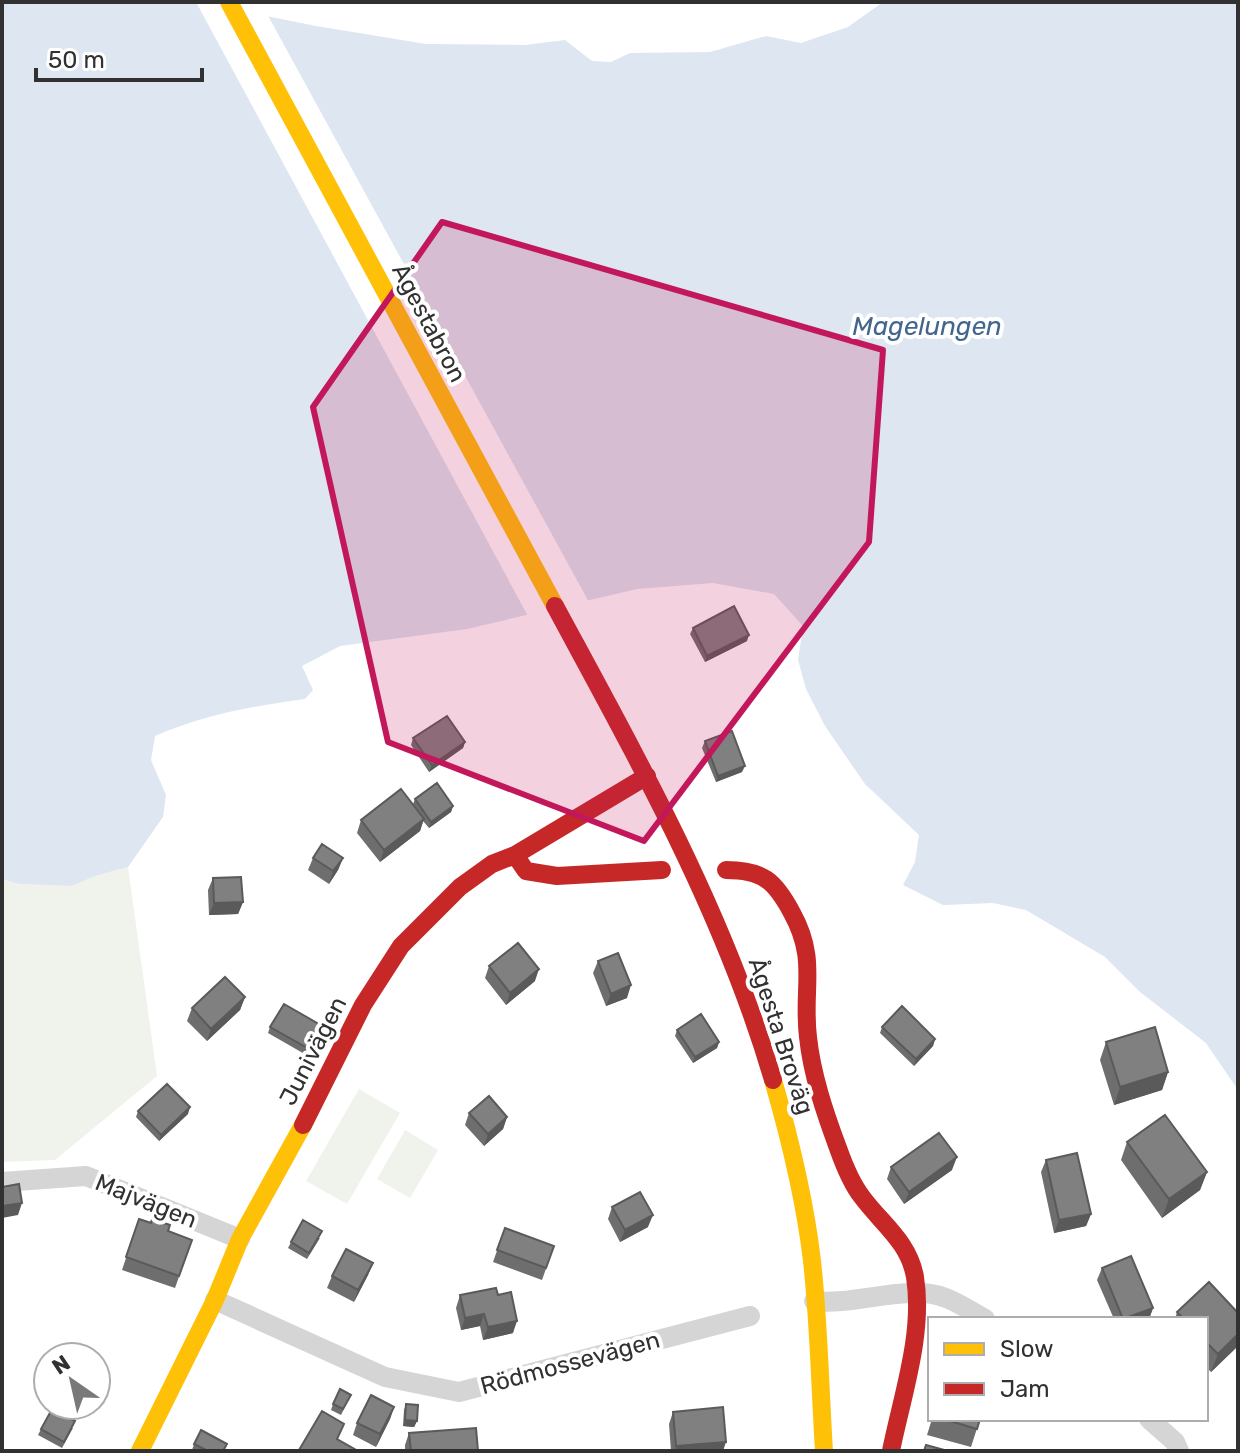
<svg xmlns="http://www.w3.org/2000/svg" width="1240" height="1453" viewBox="0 0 1240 1453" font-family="Rubik,sans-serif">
  <rect width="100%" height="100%" fill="#fff"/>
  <path fill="#eff3ec" d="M128,867L157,1076L55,1160L2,1162V879L19,884L72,886L95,876Z
    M359,1089L400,1113L347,1204L306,1181Z
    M405,1130L438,1150L410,1198L377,1179Z"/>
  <path fill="#dde6f1" d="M2,2H198L316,26L426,44L525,45L565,40L592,61L611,62L630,53L710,52L766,36L801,43L848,27L883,2H1238V1090L1206,1043L1140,992L1105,957L1026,910L993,903L943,905L903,885L915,862L919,835L865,784L825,726L806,689L798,660L803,626L774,594L713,583L637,589L467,629L340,646L302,666L313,690L305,699C253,706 203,715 155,736L151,760L166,795L163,817L128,867L95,876L72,886L19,884L2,879Z"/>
  <path fill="#fff" d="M196,2H218L266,12L590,604L529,618Z"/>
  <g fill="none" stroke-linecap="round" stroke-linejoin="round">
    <path stroke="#d5d5d5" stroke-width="20" d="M2,1182L86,1176L240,1239
      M215,1300L385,1377L459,1392L750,1316
      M814,1301C856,1306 907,1283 946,1298C959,1303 973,1312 985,1319
      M1149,1419L1175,1442L1179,1451"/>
    <path stroke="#ffc107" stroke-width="18" d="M229,2L555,606
      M773,1080C790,1139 805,1200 812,1261C819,1324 820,1388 824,1451
      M140,1451L215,1300L240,1239L303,1125"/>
    <path stroke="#c62828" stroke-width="18" d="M555,606C638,760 724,912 773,1080
      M515,855L526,871L557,876L662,870
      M726,870C763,870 775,881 792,913C818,960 802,988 808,1037C812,1075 825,1113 838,1148C844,1165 851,1183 862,1197C882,1224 909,1242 915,1277C924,1334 902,1396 891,1451
      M303,1125L363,1005L401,946L460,887L492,864L515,855L647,776"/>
  </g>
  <path fill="#6e6e6e" d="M693,628L747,641L705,662L690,634Z
    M413,738L465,742L463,748L429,772L411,745Z
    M705,741L742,772L716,782L702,748Z
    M415,799L453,806L451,812L429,828L423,821L420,831L380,862L357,833L361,820L413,804Z
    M313,858H343L338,870L329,884L308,870Z
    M213,878L243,902L238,914L209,915L208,890Z
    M598,961L627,998L606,1006L593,973Z
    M489,966L535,981L506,1005L485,978Z
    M245,997L240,1010L207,1041L187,1021L192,1008Z
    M270,1027L321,1033L308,1056L268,1033Z
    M882,1027L935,1039L933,1046L914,1066L880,1033Z
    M677,1030L719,1042L717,1048L693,1063L675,1036Z
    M1106,1042L1168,1072L1162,1090L1114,1105L1100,1060Z
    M138,1111L188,1114L159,1141L136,1117Z
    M469,1113L507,1117L503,1129L484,1146L465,1125Z
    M1127,1142L1207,1172L1200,1190L1162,1218L1121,1160Z
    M1046,1160L1091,1214L1086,1226L1054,1233L1041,1172Z
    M891,1167L952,1170L904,1204L887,1179Z
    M612,1207L648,1227L620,1242L608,1219Z
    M139,1219L192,1240L175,1288L122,1270Z
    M505,1228L554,1246L542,1280L493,1262Z
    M320,1238L307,1259L288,1248L291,1242Z
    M373,1263L368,1275L354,1302L327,1288L332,1276Z
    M1102,1268L1153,1308L1149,1319H1114L1097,1280Z
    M460,1295L513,1333L483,1340L480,1326L461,1330L456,1308Z
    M1177,1312L1238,1313V1346L1211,1372L1206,1367V1319H1175Z
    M351,1395L341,1415L331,1410L333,1404Z
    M406,1404L417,1421L414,1427L403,1426L404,1410Z
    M394,1407L390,1419L376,1447L353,1435L357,1423Z
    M673,1412L723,1451H671L669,1424Z
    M932,1419H980L971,1447L927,1435Z
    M73,1428L62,1448L38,1435L41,1429Z
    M409,1433L478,1451H405V1445Z
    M194,1444H227L224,1451H194L192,1450Z"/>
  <path fill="#5a5a5a" d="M749,635L747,641L705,662L707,656Z
    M465,742L463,748L429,772L432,765Z
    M745,766L742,772L716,782L718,776Z
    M453,806L451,812L429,828L431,822Z
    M424,819L420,831L380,862L384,850Z
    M343,858L338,870L329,884L333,871Z
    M243,902L238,914L209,915L214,903Z
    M539,969L535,981L506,1005L510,993Z
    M631,985L627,998L606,1006L611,994Z
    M245,997L240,1010L207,1041L211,1029Z
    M935,1039L933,1046L914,1066L916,1059Z
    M719,1042L717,1048L693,1063L695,1057Z
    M1168,1072L1162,1090L1114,1105L1120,1087Z
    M190,1107L188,1114L159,1141L161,1135Z
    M507,1117L503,1129L484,1146L488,1134Z
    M957,1157L952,1170L904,1204L909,1192Z
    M1207,1172L1200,1190L1162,1218L1169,1199Z
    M22,1203L18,1215L2,1218V1206Z
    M1091,1214L1086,1226L1054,1233L1059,1220Z
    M653,1215L648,1227L620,1242L625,1230Z
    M373,1263L368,1275L354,1302L358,1290Z
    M1153,1308L1149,1319H1125Z
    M484,1314L480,1326L461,1330L465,1318Z
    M517,1321L513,1333L483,1340L488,1327Z
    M1238,1334V1346L1211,1372L1218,1354Z
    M394,1407L390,1419L376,1447L380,1434Z
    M405,1420L417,1421L414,1427L403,1426Z
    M726,1442L723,1451H675L676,1446Z"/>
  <path fill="#808080" stroke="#5a5a5a" stroke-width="2" d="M734,606L749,635L707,656L693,628Z
    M447,716L465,742L432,765L413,738Z
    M732,731L745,766L718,776L705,741Z
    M437,783L453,806L431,822L415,799Z
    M401,789L424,819L384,850L361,820Z
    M322,844L343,858L333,871L313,858Z
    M241,877L243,902L214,903L213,878Z
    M518,943L539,969L510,993L489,966Z
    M618,953L631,985L611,994L598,961Z
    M225,977L245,997L211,1029L192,1008Z
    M284,1004L324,1027L311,1050L270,1027Z
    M902,1006L935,1039L916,1059L882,1027Z
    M701,1014L719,1042L695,1057L677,1030Z
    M1155,1027L1168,1072L1120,1087L1106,1042Z
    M167,1084L190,1107L161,1135L138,1111Z
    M489,1096L507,1117L488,1134L469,1113Z
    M1165,1115L1207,1172L1169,1199L1127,1142Z
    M939,1133L957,1157L909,1192L891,1167Z
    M1077,1153L1091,1214L1059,1220L1046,1160Z
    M19,1184L22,1203L2,1206V1187Z
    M640,1192L653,1215L625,1230L612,1207Z
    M139,1219L151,1223L152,1219L170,1225L168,1231L192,1240L179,1276L126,1257Z
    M303,1220L322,1231L309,1253L291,1242Z
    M505,1228L554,1246L546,1268L497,1250Z
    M346,1249L373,1263L358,1290L332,1276Z
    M1131,1256L1153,1308L1123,1319L1102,1268Z
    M1209,1282L1238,1313V1334L1218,1354L1206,1342V1319H1184L1177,1312Z
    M496,1288L498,1295L511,1292L517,1321L488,1327L484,1314L465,1318L460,1295Z
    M340,1389L351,1395L343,1409L333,1404Z
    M371,1395L394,1407L380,1434L357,1423Z
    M406,1404L418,1405L417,1421L405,1420Z
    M723,1407L726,1442L676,1446L673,1412Z
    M52,1409L75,1421L64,1442L41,1429Z
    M322,1411L344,1424L337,1439L358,1451H301L299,1450Z
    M943,1419H980L977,1429Z
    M476,1428L478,1451H411L409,1433Z
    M201,1430L227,1444L223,1451H208L194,1444Z
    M926,1445L948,1451H924Z"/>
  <path fill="#c2185b" fill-opacity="0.2" stroke="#c2185b" stroke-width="6" stroke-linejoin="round" d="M442,222L883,350L869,542L644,841L388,742L313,407Z"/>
  <g text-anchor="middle" stroke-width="8" stroke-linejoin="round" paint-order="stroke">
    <g font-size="24" fill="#313131" stroke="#fff">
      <text transform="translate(429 323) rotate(62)" y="8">Ågestabron</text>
      <text transform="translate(781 1036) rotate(72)" y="8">Ågesta Broväg</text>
      <text transform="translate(313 1051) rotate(-63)" y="8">Junivägen</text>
      <text transform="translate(146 1201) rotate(22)" y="8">Majvägen</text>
      <text transform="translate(570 1363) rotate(-15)" y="8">Rödmossevägen</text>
    </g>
    <g font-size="26" font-style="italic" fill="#43658e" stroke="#fff">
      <text x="927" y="335">Magelungen</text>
    </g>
  </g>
  <rect width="1240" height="1453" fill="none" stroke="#313131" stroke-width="8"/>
  <rect x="928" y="1317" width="280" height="104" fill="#ffffff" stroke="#adadad" stroke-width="2"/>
  <rect x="944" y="1343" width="40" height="12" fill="#ffc107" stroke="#adadad" stroke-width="2"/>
  <text x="1000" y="1357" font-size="24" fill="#313131">Slow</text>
  <rect x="944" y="1383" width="40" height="12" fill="#c62828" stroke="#adadad" stroke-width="2"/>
  <text x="1000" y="1397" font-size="24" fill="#313131">Jam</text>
  <g transform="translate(72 1381) rotate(326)"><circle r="38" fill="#ffffff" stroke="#adadad" stroke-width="2"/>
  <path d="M0-6L14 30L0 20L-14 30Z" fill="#797979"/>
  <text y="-12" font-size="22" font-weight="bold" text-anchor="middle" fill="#313131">N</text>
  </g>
  <path d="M36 68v12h166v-12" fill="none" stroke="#313131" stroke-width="4"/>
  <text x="48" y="68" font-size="24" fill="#313131" stroke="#ffffff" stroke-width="6" paint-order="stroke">50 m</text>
</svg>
